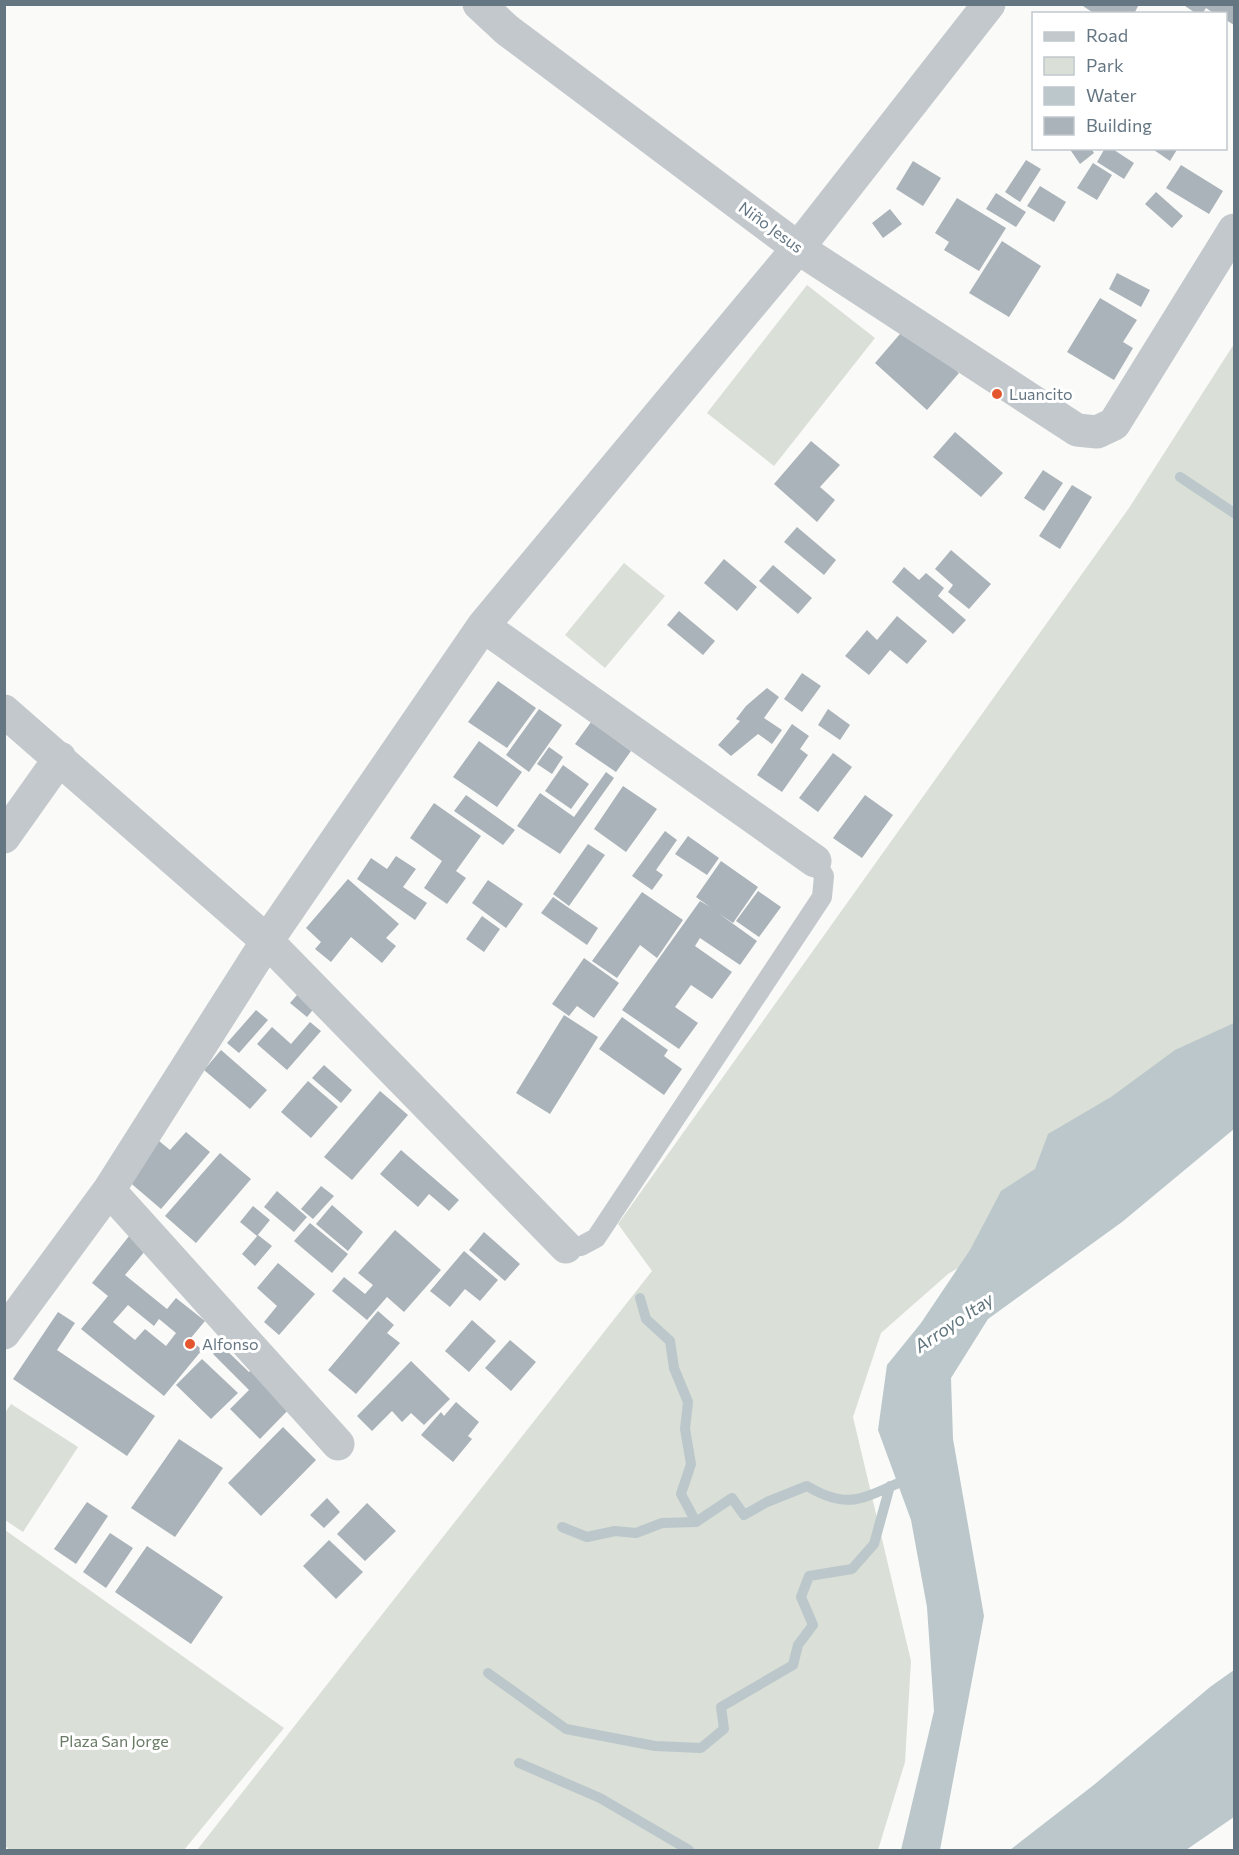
<svg xmlns="http://www.w3.org/2000/svg" width="1239" height="1855" viewBox="0 0 1239 1855" font-family="Commissioner,sans-serif">
  <rect width="100%" height="100%" fill="#fafaf8"/>
  <path fill="#dadfd7" d="M807,285L875,338L774,466L707,413Z
    M1234,344V1066L1057,1209L948,1274L881,1333L853,1417L911,1661L905,1762L878,1850H197L652,1271L618,1224L1129,508Z
    M624,563L665,596L605,668L565,635Z
    M11,1404L78,1447L23,1532L5,1520V1413Z
    M5,1530L284,1728L184,1850H10L5,1846Z"/>
  <path fill="#bbc7cb" d="M1234,1023V1129L1122,1222L988,1319L951,1378L953,1439L984,1616L940,1850H901L934,1711L927,1607L911,1520L878,1430L887,1365L921,1323L970,1250L1001,1191L1035,1169L1048,1134L1111,1097L1175,1050Z
    M1234,1670V1817L1186,1850H1010L1095,1784L1210,1687Z"/>
  <g fill="none" stroke-linecap="round" stroke-linejoin="round">
    <path stroke="#bbc7cb" stroke-width="10" d="M1180,477L1234,513
      M640,1298L646,1319L670,1341L674,1368L688,1402L685,1429L691,1464L681,1494L696,1522L732,1498L744,1515L767,1502L807,1486C852,1513 866,1495 911,1478
      M562,1527L587,1537L615,1531L636,1533L662,1523L696,1522
      M488,1673L566,1729L655,1746L701,1748L724,1729L721,1707L793,1665L798,1645L813,1625L801,1597L809,1576L852,1569L874,1544L890,1486
      M519,1763L600,1798L689,1850"/>
  </g>
  <path fill="#aab3b9" fill-rule="evenodd" d="M1080,4H1139L1134,14H1095Z
    M1182,4H1234V25L1226,20V14H1215L1206,8L1202,14H1197Z
    M1069,148H1091L1094,153L1080,164Z
    M1105,148H1111L1134,163L1124,179L1097,162Z
    M1151,148H1178L1170,161Z
    M1026,160L1041,169L1020,202L1005,192Z
    M913,161L941,178L923,206L896,189Z
    M1093,163L1112,175L1097,200L1077,188Z
    M1181,165L1223,191L1209,214L1166,188Z
    M1040,186L1066,202L1054,222L1027,206Z
    M1156,192L1183,216L1172,228L1145,204Z
    M996,193L1026,212L1016,227L986,209Z
    M957,198L1006,228L979,271L944,250L949,242L935,233Z
    M890,209L902,224L883,238L872,223Z
    M1002,241L1041,266L1009,317L969,293Z
    M1117,273L1150,290L1141,307L1109,289Z
    M1100,298L1137,320L1123,342L1133,348L1114,380L1067,352Z
    M906,327L959,373L927,410L875,363Z
    M955,432L1003,473L981,497L933,457Z
    M811,441L840,465L820,487L835,500L817,522L774,484Z
    M1043,470L1063,483L1044,511L1024,498Z
    M1072,485L1092,497L1060,549L1039,536Z
    M797,527L836,560L824,575L784,542Z
    M951,550L991,584L969,609L948,592L953,585L935,569Z
    M724,559L757,587L737,611L704,583Z
    M773,565L812,598L798,614L759,581Z
    M904,567L919,580L926,573L944,588L938,596L966,620L953,634L892,582Z
    M679,611L715,641L703,655L667,625Z
    M897,616L927,641L907,664L890,650L869,675L845,656L867,630L877,640Z
    M802,673L821,686L802,712L784,699Z
    M498,681L536,708L507,748L468,722Z
    M767,688L779,697L764,718L782,730L772,744L758,734L731,756L718,745L740,721L736,719L746,706Z
    M539,709L562,725L529,772L506,755Z
    M828,709L850,725L840,740L818,725Z
    M591,722L631,751L616,772L575,744Z
    M792,724L809,736L800,749L808,755L782,792L757,775Z
    M479,741L522,772L497,807L453,777Z
    M549,747L563,757L552,774L537,764Z
    M833,753L852,767L818,812L799,798Z
    M563,765L589,784L571,809L545,791Z
    M606,772L614,778L560,854L517,826L540,793L574,817Z
    M623,786L657,809L626,852L594,829Z
    M466,795L515,830L503,845L454,811Z
    M865,795L893,815L862,858L833,838Z
    M434,803L481,836L456,871L466,878L447,904L424,888L442,861L410,838Z
    M665,831L677,840L656,870L663,875L652,890L632,876Z
    M688,836L719,858L707,875L675,854Z
    M588,844L605,855L569,906L553,894Z
    M396,856L416,869L403,887L427,903L415,920L357,879L371,858L387,869Z
    M721,861L758,887L733,923L718,913L757,941L740,965L700,938L695,946L732,972L712,999L691,985L675,1007L698,1023L679,1049L622,1010L700,901L710,907L696,897Z
    M348,879L399,924L386,938L396,946L382,963L351,937L331,962L315,949L321,942L306,928Z
    M488,880L523,904L506,928L472,903Z
    M758,891L781,907L759,937L736,921Z
    M642,892L683,920L657,958L640,945L617,978L592,961Z
    M553,897L598,928L587,945L541,913Z
    M482,916L500,929L484,952L466,939Z
    M584,958L619,983L594,1018L577,1006L569,1016L552,1004Z
    M304,987L320,1001L307,1017L290,1003Z
    M256,1010L268,1020L239,1053L227,1043Z
    M564,1015L598,1037L550,1114L516,1093Z
    M622,1017L668,1050L664,1056L682,1069L664,1095L599,1049Z
    M310,1022L321,1031L287,1070L257,1044L272,1027L291,1044Z
    M221,1050L267,1090L250,1109L204,1070Z
    M324,1065L352,1090L341,1103L312,1078Z
    M308,1081L338,1107L311,1138L281,1112Z
    M380,1091L408,1115L352,1180L324,1157Z
    M186,1132L210,1152L161,1209L120,1174L153,1136L170,1150Z
    M401,1150L459,1200L449,1211L429,1194L418,1207L380,1174Z
    M220,1153L251,1179L196,1243L165,1216Z
    M321,1186L334,1196L313,1219L301,1209Z
    M277,1191L307,1217L294,1232L264,1207Z
    M332,1205L363,1232L348,1251L316,1224Z
    M253,1206L270,1220L257,1236L240,1222Z
    M310,1223L348,1254L332,1273L294,1241Z
    M395,1230L441,1270L404,1312L387,1297L367,1320L332,1291L344,1277L365,1294L373,1285L358,1273Z
    M133,1231L150,1245L125,1275L167,1309L176,1298L205,1321L190,1339L202,1350L164,1396L81,1329L108,1296L92,1283ZM128,1305L154,1326L159,1319L176,1333L166,1346L145,1329L135,1340L113,1322Z
    M484,1232L520,1264L505,1281L469,1250Z
    M258,1235L272,1246L255,1266L242,1254Z
    M464,1251L498,1280L480,1301L465,1289L450,1307L430,1291Z
    M278,1263L315,1294L279,1335L264,1322L277,1306L257,1288Z
    M378,1311L394,1325L387,1333L400,1343L356,1394L328,1370Z
    M58,1312L75,1323L57,1350L155,1416L127,1456L13,1379Z
    M472,1320L496,1341L469,1372L445,1351Z
    M510,1340L536,1362L511,1391L485,1368Z
    M222,1346L249,1372L257,1364L296,1402L260,1439L230,1409L249,1390L213,1354Z
    M202,1359L238,1393L211,1419L176,1385Z
    M411,1361L450,1399L424,1425L411,1413L402,1422L392,1411L372,1431L357,1416Z
    M456,1402L479,1422L468,1436L472,1439L453,1462L421,1435L441,1412L444,1416Z
    M283,1427L316,1460L261,1516L228,1483Z
    M179,1439L223,1468L175,1537L131,1508Z
    M327,1498L340,1512L324,1528L310,1515Z
    M87,1502L108,1516L76,1564L54,1549Z
    M367,1503L396,1531L365,1561L337,1534Z
    M110,1533L133,1548L106,1588L83,1572Z
    M329,1540L363,1572L336,1599L303,1566Z
    M147,1546L223,1597L191,1644L115,1592Z"/>
  <g fill="none" stroke-linecap="round" stroke-linejoin="round">
    <path stroke="#c3c8cc" stroke-width="20" d="M566,1247L581,1246L596,1238L822,897L824,876L815,861"/>
    <path stroke="#c3c8cc" stroke-width="33" d="M479,4L507,30L798,248L1077,430L1097,432L1114,424L1234,230
      M483,626L815,861
      M4,711L267,941L566,1247
      M4,837L60,758
      M109,1190L338,1444
      M4,1333L109,1190L267,941L483,626L798,248L989,4"/>
  </g>
  <g fill="#e4572e" stroke="#fff" stroke-width="2">
    <circle cx="997" cy="394" r="6"/>
    <circle cx="190" cy="1344" r="6"/>
  </g>
  <g text-anchor="middle" stroke-width="6" stroke-linejoin="round" paint-order="stroke">
    <g font-size="16" fill="#657683" stroke="#fff">
      <text transform="translate(771 227) rotate(36)" y="6">Niño Jesus</text>
    </g>
    <g font-size="16" fill="#657683" stroke="#fff" text-anchor="start">
      <text x="1009" y="400">Luancito</text>
      <text x="202" y="1350">Alfonso</text>
    </g>
    <g font-size="16" fill="#687a64" stroke="#fff">
      <text x="114" y="1747">Plaza San Jorge</text>
    </g>
    <g font-size="18" font-style="italic" fill="#60757c" stroke="#fff">
      <text transform="translate(954 1323) rotate(-34)" y="6">Arroyo Itay</text>
    </g>
  </g>
  <rect width="1239" height="1855" fill="none" stroke="#657683" stroke-width="12"/>
  <rect x="1032" y="12" width="195" height="138" fill="#ffffff" stroke="#c1c8cd" stroke-width="1.5"/>
  <rect x="1044" y="32" width="30" height="9" fill="#c3c8cc" stroke="#c1c8cd" stroke-width="1.5"/>
  <text x="1086" y="42" font-size="18" fill="#657683">Road</text>
  <rect x="1044" y="57" width="30" height="18" fill="#dadfd7" stroke="#c1c8cd" stroke-width="1.5"/>
  <text x="1086" y="72" font-size="18" fill="#657683">Park</text>
  <rect x="1044" y="87" width="30" height="18" fill="#bbc7cb" stroke="#c1c8cd" stroke-width="1.5"/>
  <text x="1086" y="102" font-size="18" fill="#657683">Water</text>
  <rect x="1044" y="117" width="30" height="18" fill="#aab3b9" stroke="#c1c8cd" stroke-width="1.5"/>
  <text x="1086" y="132" font-size="18" fill="#657683">Building</text>
</svg>
